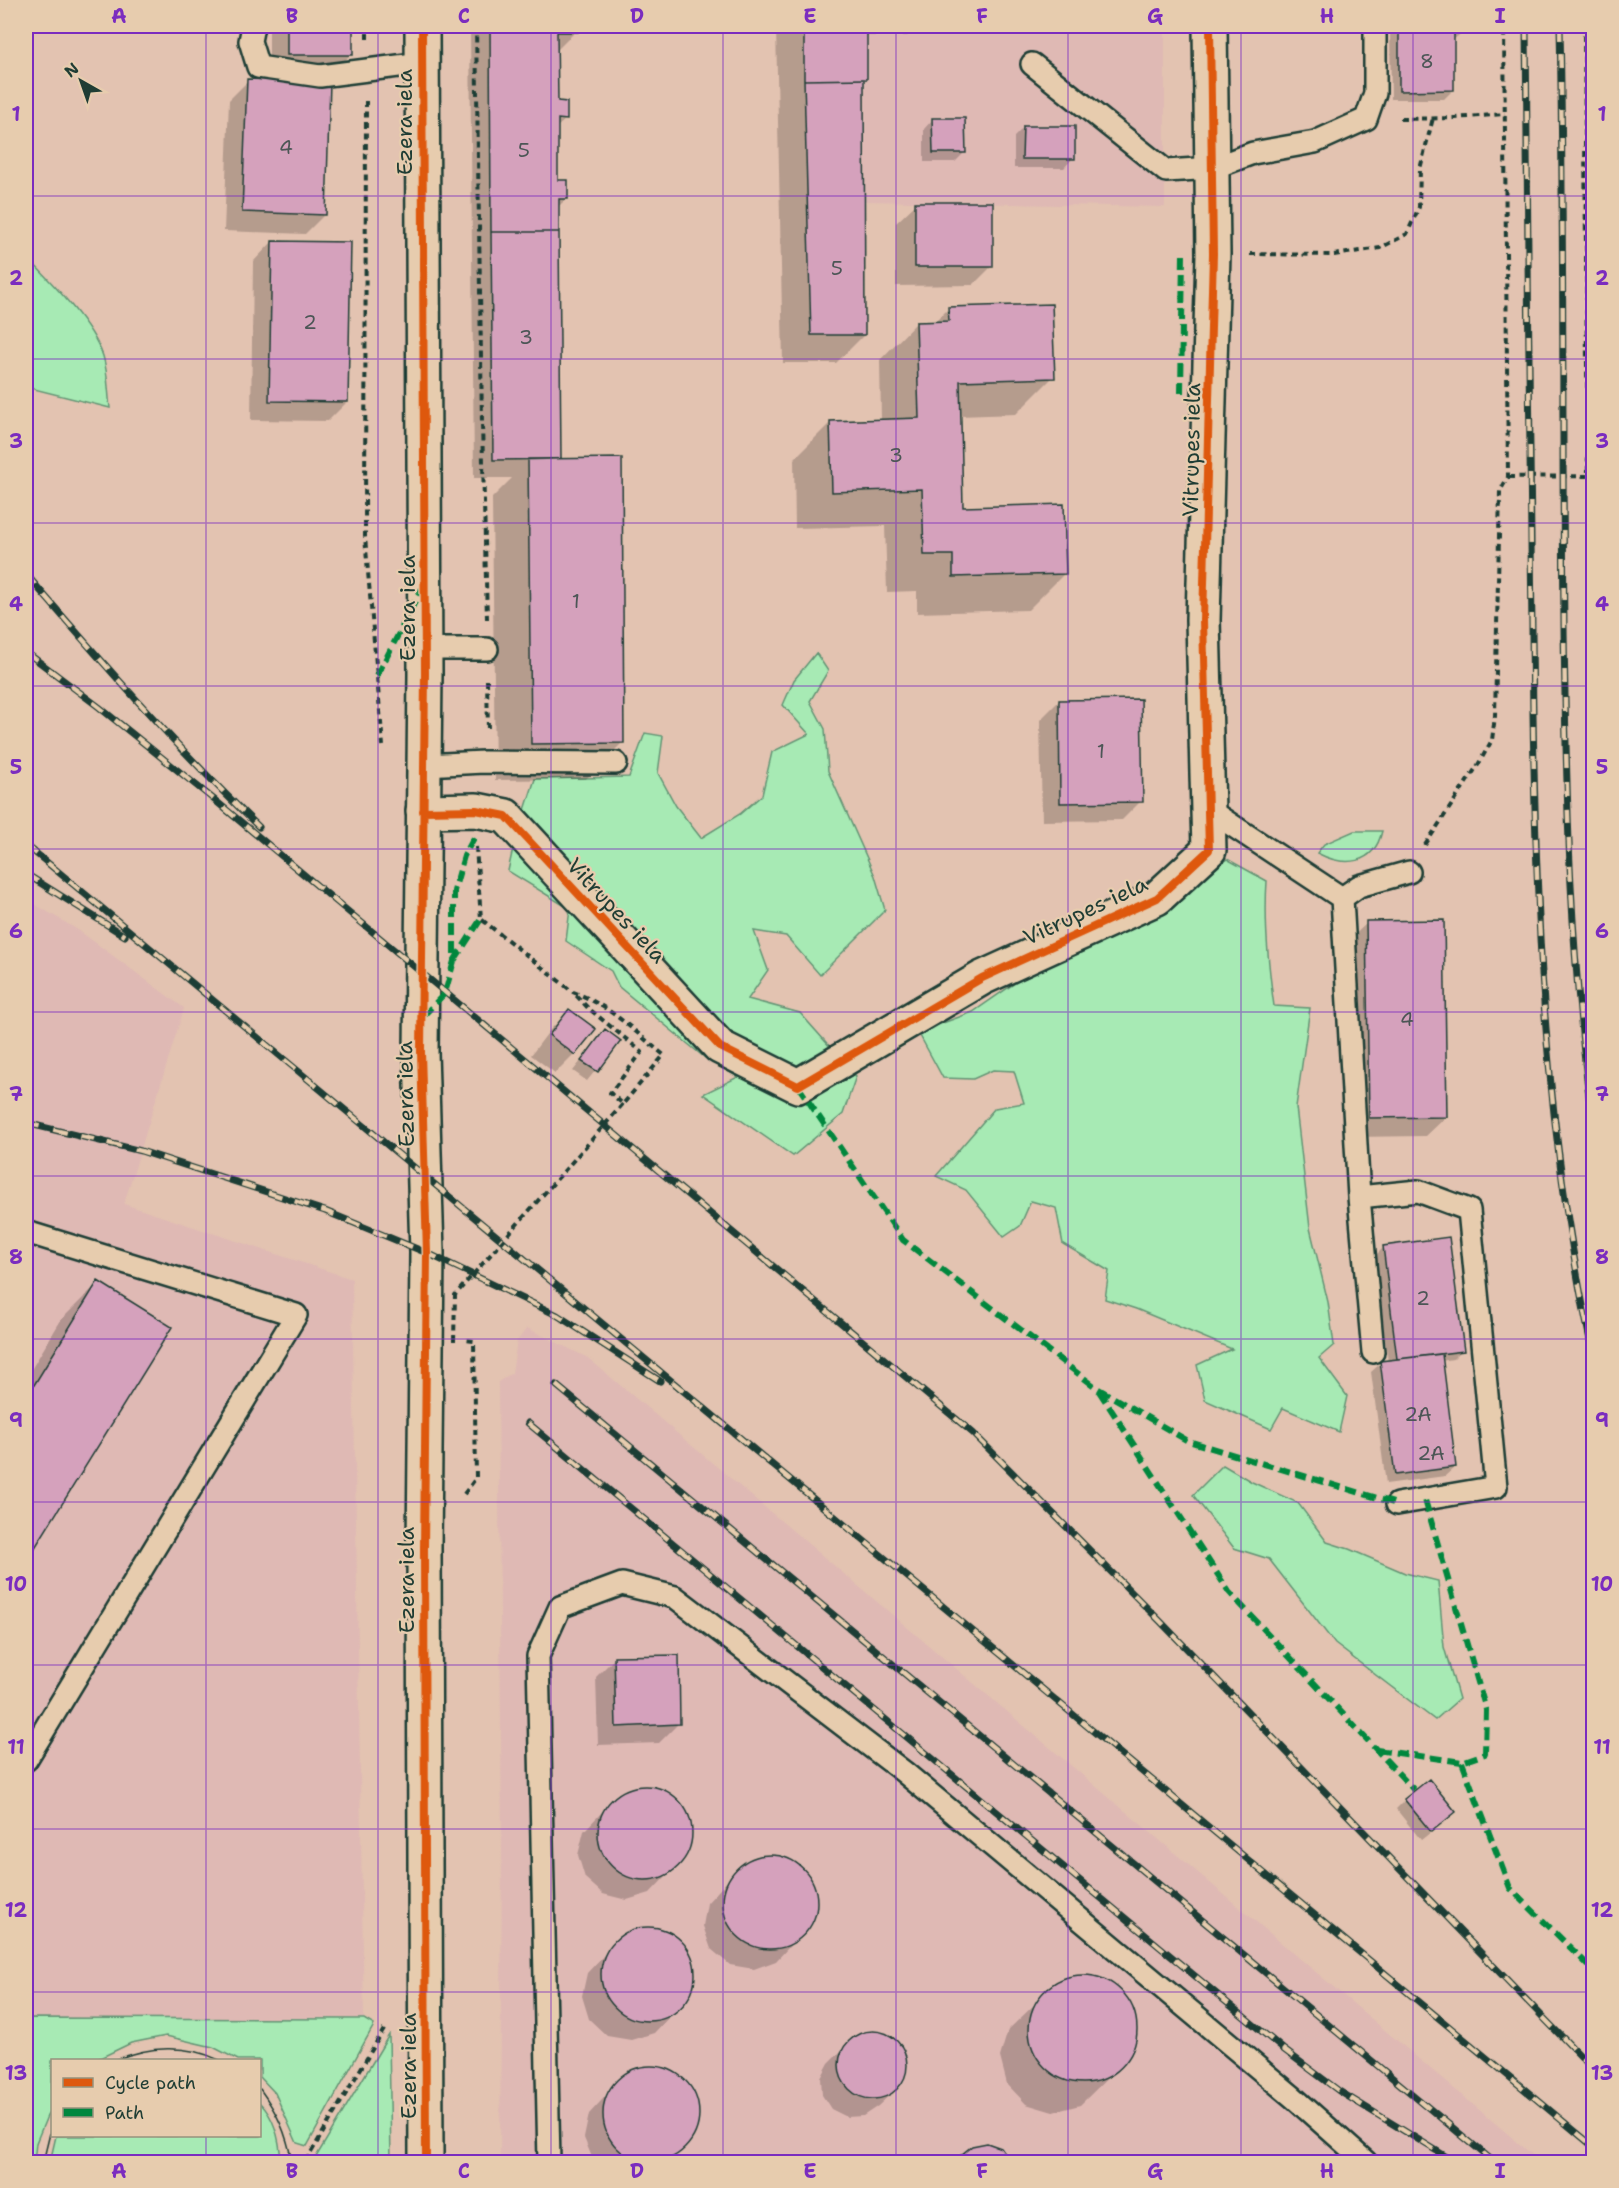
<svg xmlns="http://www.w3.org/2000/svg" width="1619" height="2188" viewBox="0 0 1619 2188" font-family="'Shantell Sans',sans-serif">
  <rect width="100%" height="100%" fill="#e3c3b1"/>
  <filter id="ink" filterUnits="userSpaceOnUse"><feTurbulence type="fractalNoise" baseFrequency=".0167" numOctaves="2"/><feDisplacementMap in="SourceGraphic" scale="12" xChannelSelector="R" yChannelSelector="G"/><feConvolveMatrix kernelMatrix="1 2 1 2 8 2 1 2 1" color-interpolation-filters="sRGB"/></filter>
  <g filter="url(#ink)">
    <path fill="#dfb9b4" d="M867,26H1165V207L865,201L864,79H867Z
      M26,899L78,930L184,1008L124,1204L352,1279L364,2019L26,2018Z
      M527,1328L588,1358L1541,2162H500L502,1847L498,1382L512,1373L517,1341Z"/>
    <path fill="#a7eab4" stroke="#639474" stroke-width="1.5" d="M26,256C51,282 91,322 103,356C108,372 108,392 110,408L26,387Z
      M816,653L828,671L810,701L825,729L828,771L875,876L885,910L820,975L786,936L754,931L768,970L748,999L800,1013L856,1076L843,1114L793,1156L703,1094L738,1077L705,1058L619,987L611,971L566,941L570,909L508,871L514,844L535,779L629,777L645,733L663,736L658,773L676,806L701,838L740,814L762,795L772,752L809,734L783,705L794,680Z
      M1354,831H1382C1374,866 1344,867 1317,853L1324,844Z
      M1227,859L1267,881C1264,924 1268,964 1274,1006L1310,1008L1296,1107L1310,1228L1328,1302L1334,1345L1319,1358L1347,1396L1339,1432L1283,1408L1271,1429L1205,1400L1197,1365L1232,1349L1136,1309L1105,1299L1109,1271L1063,1244L1056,1208L1031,1201L1020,1226L1004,1237L966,1190L936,1176L995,1108L1024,1103L1014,1071L993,1070L973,1079L943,1078L918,1032L973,1012L1051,958L1104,941L1157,917Z
      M1223,1465L1252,1482L1298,1503L1327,1542L1349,1549L1405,1573L1438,1581L1444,1647L1459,1699L1435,1720L1335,1644L1269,1559L1234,1548L1193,1495Z
      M26,2018L364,2019L374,2025L307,2146L297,2143L275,2093L260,2077V2060H238L213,2047L166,2036L131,2043L96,2060H52V2108L47,2116L36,2143L34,2162H26Z
      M389,2035L391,2162H313Z
      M260,2103C275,2118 280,2142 281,2162H50L56,2136H260Z"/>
    <path fill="#0003" d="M269,26H352L351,54L332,74L269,73Z
      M470,26H576V31L557,50L556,103L566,119L556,128L557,182L567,198L557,208L559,460L623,742L586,779L495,780L492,498L512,478H474Z
      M776,26H917L907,36H865V79L862,82L864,335L836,363H783Z
      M1390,26H1464V31L1453,40V90L1444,99H1391Z
      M248,81L324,215L305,234L224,231L229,100Z
      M933,119L964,153L955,162H924V129Z
      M1023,128L1073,158L1064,168H1014V137Z
      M916,204L992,266L973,285L896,286V223Z
      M272,242L347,402L328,421L251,420L253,262Z
      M949,308L1053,377L1016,414L959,416L962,508L1065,573L1028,610L917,613V591L887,592L885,526L795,528L794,459L831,422L881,421L880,360L916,323H934Z
      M1059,701L1141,801L1122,820L1042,821L1040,720Z
      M1367,923L1446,1117L1426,1136L1350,1137L1347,942Z
      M569,1011L574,1054L555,1073L531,1055L550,1030Z
      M605,1031L619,1041L587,1081L573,1071Z
      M1384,1247L1462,1350L1453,1359L1441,1361L1455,1467L1445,1476L1386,1484L1371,1372L1381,1363L1388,1362L1374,1257Z
      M98,1283L170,1327L26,1560V1378L61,1320Z
      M615,1658L678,1724L659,1743L598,1745L596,1677Z
      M643,1786L667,1791L685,1807L692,1831L687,1854L650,1893L627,1900L603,1894L585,1878L578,1855L584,1831L620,1793Z
      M1405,1800L1445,1821L1421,1840L1396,1809Z
      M766,1855L789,1860L808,1875L816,1898L812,1922L776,1961L754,1969L730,1965L711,1949L703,1926L707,1903L743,1864Z
      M646,1927L670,1932L688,1948L695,1971L690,1995L654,2033L631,2040L607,2036L589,2019L582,1996L587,1973L623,1935Z
      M1085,1976L1111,1983L1131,2003L1137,2030L1129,2057L1080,2105L1053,2112L1026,2104L1007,2084L1000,2057L1008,2030L1058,1982Z
      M880,2032L895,2040L905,2054L906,2071L898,2087L878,2106L863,2116L847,2117L831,2109L822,2095L821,2078L829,2063L849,2043L862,2033Z
      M648,2067L672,2072L690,2088L698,2111L694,2135L669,2162H594L584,2138L589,2114L625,2075Z
      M962,2156L1009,2160L1010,2162H956Z"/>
    <path fill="#d5a1bc" stroke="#1f3d34" stroke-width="1.5" d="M287,26H353V55H287Z
      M490,26H578V32H557L558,101L567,102V120L558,119V180H568V199H559V232H491Z
      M804,26H867V79L804,80Z
      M1399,26H1465V32H1454V90L1399,91Z
      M247,79L330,82L326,215L242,212Z
      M864,79L865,335H811L804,80Z
      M932,118H965L966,153H933Z
      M1023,126H1075V159H1022Z
      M915,202H993V267H915Z
      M491,232H559L561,459L493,460Z
      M272,241L351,242L348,402L269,401Z
      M1052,304L1055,378L960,381L963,507L1064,504L1066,574L953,577V555H924L922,489L832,492L830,421L919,418L916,322L949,321L948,307Z
      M622,458L624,743L531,744L528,459Z
      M1141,699L1143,802L1060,803L1059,700Z
      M1444,920L1447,1117L1369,1118L1366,921Z
      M569,1009L596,1029L575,1055L549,1035Z
      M605,1029L621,1041L598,1072L581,1061Z
      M1449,1237L1464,1351L1397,1359L1383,1246Z
      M98,1281L172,1327L26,1562V1398Z
      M1442,1354L1456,1467L1395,1475L1380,1361Z
      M679,1655L680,1724L616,1727L614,1656Z
      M1429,1779L1456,1812L1431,1832L1404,1799Z
      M598 1833a47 47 0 1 1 94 0a47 47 0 1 1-94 0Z
      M723 1902a47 47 0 1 1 94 0a47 47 0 1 1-94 0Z
      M601 1974a47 47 0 1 1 94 0a47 47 0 1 1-94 0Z
      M1029 2029a54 54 0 1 1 108 0a54 54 0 1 1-108 0Z
      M839 2065a34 34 0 1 1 68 0a34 34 0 1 1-68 0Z
      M603 2114a48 48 0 1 1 96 0a48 48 0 1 1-96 0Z
      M987,2143L1001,2148L1011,2162H958L961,2155L972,2146Z"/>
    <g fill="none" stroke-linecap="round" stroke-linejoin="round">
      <defs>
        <path id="lane" d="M253,26L250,41L258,67L320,76L422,63
          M1032,64L1166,171L1213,168L1253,153L1315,142L1366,119L1375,93V26
          M425,649H487
          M424,765L484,762L616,763
          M1209,810L1342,898L1359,1197L1373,1352
          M1342,898L1359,886L1409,872
          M1359,1197L1418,1191L1469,1210L1496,1487L1397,1504
          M26,1232L296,1315L26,1760
          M549,2162L538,1656L560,1607L622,1584L675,1597L904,1772L1293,2097L1366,2162"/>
        <path id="street" d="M423,811L476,810L506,816L720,1047L798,1086L982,978L1157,898L1209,850L1203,620L1213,254L1210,26"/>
        <path id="secondary" d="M422,26L425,674L421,1052L427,1253L424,1548L426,2162"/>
      </defs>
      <use href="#lane" stroke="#1f3d34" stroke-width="26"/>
      <use href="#street" stroke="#1f3d34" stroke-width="38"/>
      <use href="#secondary" stroke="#1f3d34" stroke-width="38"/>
      <path stroke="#1f3d34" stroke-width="4" stroke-dasharray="6 4.5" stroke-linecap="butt" d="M476,26L482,423L487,619
        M367,39V26
        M366,101L365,537L383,746
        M1400,119L1455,118L1505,114
        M1250,254L1334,255L1380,248L1407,234L1419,207L1420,169L1433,118
        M1508,477L1588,476L1584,26
        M487,680L488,730
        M1425,845L1478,765L1492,740L1495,716L1500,491L1508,477L1504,26
        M476,847L481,919L573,992C608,1004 636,1033 664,1055L623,1104L610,1093L642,1052L588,1008L573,992
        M464,1494L476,1478L474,1341L465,1340
        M306,2161L386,2026"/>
      <use href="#lane" stroke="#e7ccae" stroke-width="21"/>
      <use href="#street" stroke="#e7ccae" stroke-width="33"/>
      <use href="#secondary" stroke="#e7ccae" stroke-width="33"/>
      <path stroke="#1f3d34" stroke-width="1.5" d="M116,2060C148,2046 187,2044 219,2060
        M260,2089C278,2114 286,2132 292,2162
        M43,2162L52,2125"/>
      <defs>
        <path id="rail" d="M1526,26C1528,227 1529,429 1532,630C1534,874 1540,1119 1594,1358
          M1560,26C1564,226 1562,427 1564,627C1566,796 1570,965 1594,1133
          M26,574C101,661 176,747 259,827
          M26,652L99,707L217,802L973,1433L1161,1622L1594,2070
          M26,845L1594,2147
          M26,874L125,936
          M26,1123L141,1151L325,1211L427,1253L557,1315L660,1381
          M556,1385L1494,2162
          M528,1423L1283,2049L1339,2091L1455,2162"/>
      </defs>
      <use href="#rail" stroke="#1f3d34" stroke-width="7"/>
      <use href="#rail" stroke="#e7ccae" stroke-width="4.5" stroke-dasharray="14" stroke-linecap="butt"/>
      <path stroke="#1f3d34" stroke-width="4" stroke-dasharray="6 4.5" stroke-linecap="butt" d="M454,1341L455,1295L623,1104"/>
      <path stroke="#00873e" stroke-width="6" stroke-dasharray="12 6" stroke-linecap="butt" d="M1181,393L1183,253
        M377,676L422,588
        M454,961L481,919
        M423,1016L445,993L454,961V891L464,856L475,836
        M798,1086L903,1240L1097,1388L1188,1441L1397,1504
        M1099,1391L1229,1592L1414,1790
        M1377,1750L1462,1762L1485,1754L1486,1710L1425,1500
        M1462,1762L1510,1888L1594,1971"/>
      <defs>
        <path id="cycleway" d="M422,26L425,674L421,1052L427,1253L424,1548L426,2162
          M423,811L476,810L506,816L720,1047L798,1086L982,978L1157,898L1209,850L1203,620L1213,254L1210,26"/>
      </defs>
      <use href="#cycleway" stroke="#e7ccae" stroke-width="11"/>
      <use href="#cycleway" stroke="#de580e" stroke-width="8"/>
    </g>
  </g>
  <path fill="none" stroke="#7b2cbf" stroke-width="1.5" stroke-opacity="0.55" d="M206,26V2060M378,26V2162M551,26V2162M723,26V2162M896,26V2162M1068,26V2162M1241,26V2162M1413,26V2162M26,196H1594M26,359H1594M26,523H1594M26,686H1594M26,849H1594M26,1012H1594M26,1176H1594M26,1339H1594M26,1502H1594M26,1665H1594M26,1829H1594M26,1992H1594M206,2136V2162"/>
  <g text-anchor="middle" stroke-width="4.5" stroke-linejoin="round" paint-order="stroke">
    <g font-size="20" fill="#4c5656">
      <text x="1427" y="68">8</text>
      <text x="286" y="154">4</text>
      <text x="524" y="157">5</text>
      <text x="837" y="275">5</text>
      <text x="310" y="329">2</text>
      <text x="526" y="344">3</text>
      <text x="896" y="462">3</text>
      <text x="576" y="608">1</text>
      <text x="1101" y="758">1</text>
      <text x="1407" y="1026">4</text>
      <text x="1423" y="1305">2</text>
      <text x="1418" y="1421">2A</text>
      <text x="1431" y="1460">2A</text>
    </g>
    <g font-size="22" fill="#1f3d34" stroke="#e7ccae">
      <text transform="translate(404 122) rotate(-90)" y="8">Ezera iela</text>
      <text transform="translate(1191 450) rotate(-89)" y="8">Vitrupes iela</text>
      <text transform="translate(407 608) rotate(-90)" y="8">Ezera iela</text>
      <text transform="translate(617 910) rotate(47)" y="8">Vitrupes iela</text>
      <text transform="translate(1085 910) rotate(-25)" y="8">Vitrupes iela</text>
      <text transform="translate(405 1094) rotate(-91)" y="8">Ezera iela</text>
      <text transform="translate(406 1580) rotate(-90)" y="8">Ezera iela</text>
      <text transform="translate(408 2066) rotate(-90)" y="8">Ezera iela</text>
    </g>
  </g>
  <rect width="1619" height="2188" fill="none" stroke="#e7ccae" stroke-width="66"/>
  <rect x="51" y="2059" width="210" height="78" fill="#e7ccae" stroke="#97937d" stroke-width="1.5"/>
  <rect x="63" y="2078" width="30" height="9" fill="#de580e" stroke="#97937d" stroke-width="1.5"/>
  <text x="105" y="2089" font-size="18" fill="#1f3d34">Cycle path</text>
  <rect x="63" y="2108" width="30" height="9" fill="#00873e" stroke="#97937d" stroke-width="1.5"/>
  <text x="105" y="2119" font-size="18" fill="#1f3d34">Path</text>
  <g transform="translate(81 81) rotate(320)" stroke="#e7ccae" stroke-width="4.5" paint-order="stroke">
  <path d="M0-4.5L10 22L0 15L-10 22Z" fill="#1f3d34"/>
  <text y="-9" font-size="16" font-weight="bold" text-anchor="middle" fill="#1f3d34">N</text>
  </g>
  <rect x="33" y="33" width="1553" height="2122" fill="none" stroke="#7b2cbf" stroke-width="2"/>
  <g font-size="20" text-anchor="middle" font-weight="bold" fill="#7b2cbf">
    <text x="119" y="23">A</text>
    <text x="292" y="23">B</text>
    <text x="464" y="23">C</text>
    <text x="637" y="23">D</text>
    <text x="810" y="23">E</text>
    <text x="982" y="23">F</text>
    <text x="1155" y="23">G</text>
    <text x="1327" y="23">H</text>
    <text x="1500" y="23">I</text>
    <text x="16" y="121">1</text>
    <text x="1602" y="121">1</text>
    <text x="16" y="285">2</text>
    <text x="1602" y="285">2</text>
    <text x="16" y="448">3</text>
    <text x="1602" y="448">3</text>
    <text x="16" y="611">4</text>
    <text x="1602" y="611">4</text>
    <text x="16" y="774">5</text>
    <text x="1602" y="774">5</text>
    <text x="16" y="938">6</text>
    <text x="1602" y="938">6</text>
    <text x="16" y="1101">7</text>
    <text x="1602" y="1101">7</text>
    <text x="16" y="1264">8</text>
    <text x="1602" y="1264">8</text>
    <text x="16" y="1427">9</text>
    <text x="1602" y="1427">9</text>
    <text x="16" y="1591">10</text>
    <text x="1602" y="1591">10</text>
    <text x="16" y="1754">11</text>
    <text x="1602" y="1754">11</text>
    <text x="16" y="1917">12</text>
    <text x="1602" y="1917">12</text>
    <text x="16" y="2080">13</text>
    <text x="1602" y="2080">13</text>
    <text x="119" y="2178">A</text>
    <text x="292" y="2178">B</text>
    <text x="464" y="2178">C</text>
    <text x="637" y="2178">D</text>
    <text x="810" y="2178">E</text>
    <text x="982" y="2178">F</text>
    <text x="1155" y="2178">G</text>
    <text x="1327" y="2178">H</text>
    <text x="1500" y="2178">I</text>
  </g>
</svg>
